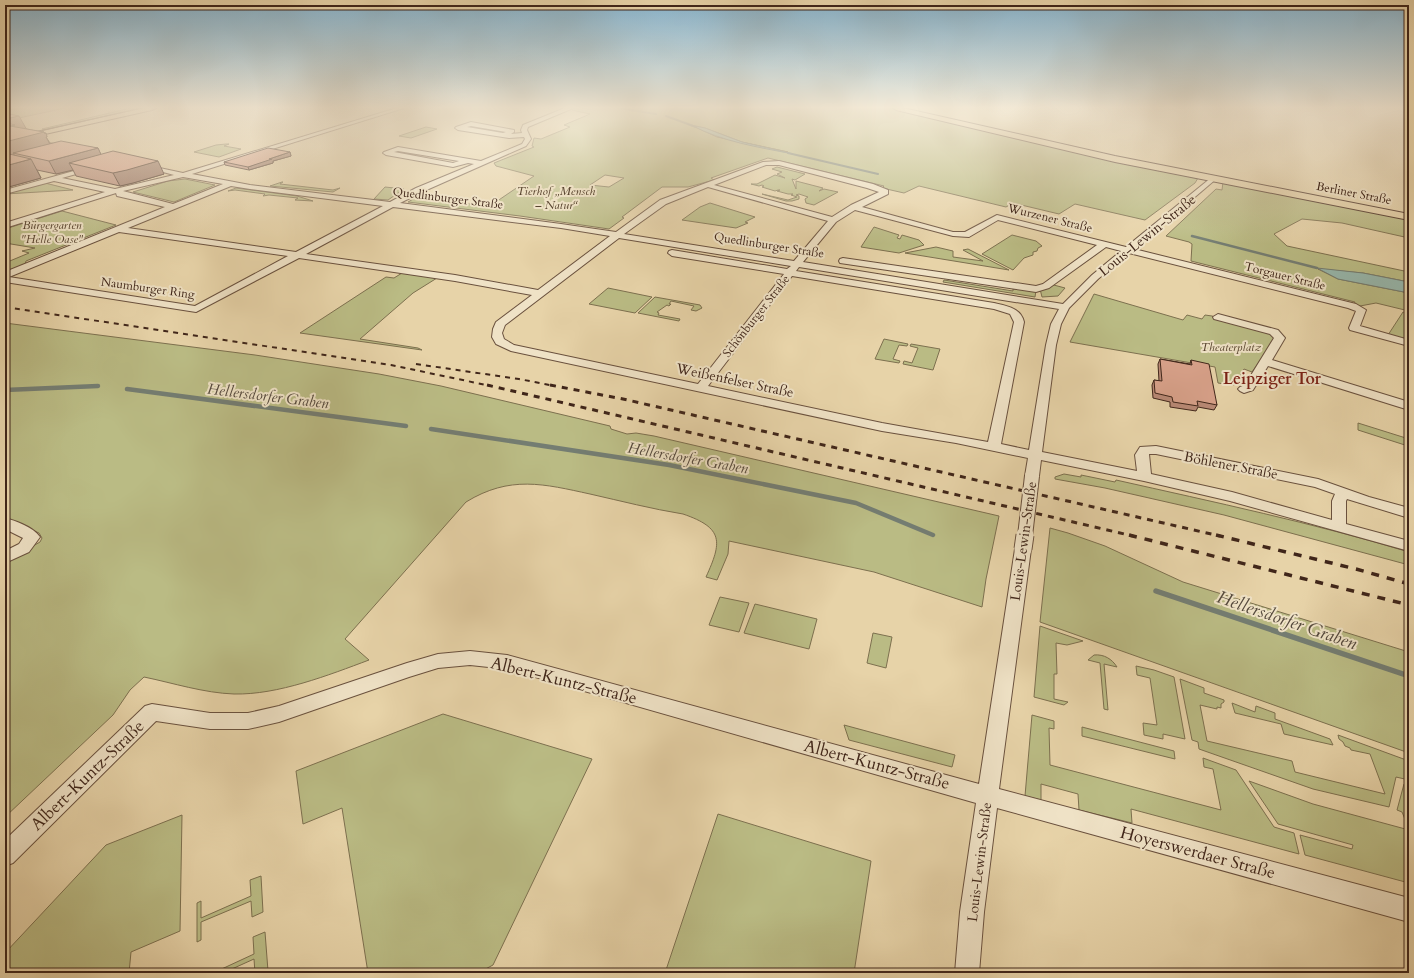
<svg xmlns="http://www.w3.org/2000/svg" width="1414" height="978" viewBox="0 0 1414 978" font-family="Cardo,serif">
  <rect width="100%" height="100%" fill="#e7d3a8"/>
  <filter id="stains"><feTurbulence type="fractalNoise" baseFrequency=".005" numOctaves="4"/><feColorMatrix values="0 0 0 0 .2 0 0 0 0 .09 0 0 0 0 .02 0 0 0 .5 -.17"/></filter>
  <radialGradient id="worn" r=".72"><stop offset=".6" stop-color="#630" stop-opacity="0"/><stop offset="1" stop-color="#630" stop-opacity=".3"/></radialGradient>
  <path fill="#babb84" stroke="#7d704f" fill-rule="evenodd" d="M21,108H65L5,121V110Z
    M131,108H149L50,130L42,129Z
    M574,108H892L1198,178L1195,183L1145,220L1075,204L1059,214L1013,203L1006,207L919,186L904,193L882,188L884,186L768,158L711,178L714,180L688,187H662L622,217L624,218L609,229L520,216L408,202L415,198L432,200H451L460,203L490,206L534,176L496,166L494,163L534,147L532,146L534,138L541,139L570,127L564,125L590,114L572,110ZM693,126L705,128L742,142L788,152L717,137ZM605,175L624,178L609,187L590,185Z
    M426,127L437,129L411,138L399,136Z
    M226,144H229L224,146L241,149L219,157L194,152L216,145Z
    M777,167L805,174L795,180L792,179L796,189V181L823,188L819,191L824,189L838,192L814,205L806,203L805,199L808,197L799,194L796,195L799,196V199L792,201H786L762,194L788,200L797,197L791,195L793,194H788L777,191L780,190H778L775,191L762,187L764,186L762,185L759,186L751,184H757L775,175L785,178L777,174L782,172L772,169Z
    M185,179L215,185L174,202L133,192L168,181Z
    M282,182H283L280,184L333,190L340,188L333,192L270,186Z
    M1223,182L1409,218V238L1342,223L1302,219L1274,234L1287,246L1409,272V282L1363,273L1318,269L1338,279L1409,293V311L1376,303L1360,306L1354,304L1355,302L1191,261L1192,244L1189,242L1166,236L1216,189L1222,190Z
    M45,183L73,190L5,194Z
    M385,187L404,189L388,200L374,199Z
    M236,188L297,196L313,201L295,200L298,198L269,195L263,196L265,194L235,190L228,191Z
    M710,203L755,217L745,222L748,223L736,228L682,220L700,207Z
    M62,211L116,225L26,261L25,264L5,272V263L29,253L22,251L35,248L5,243V229Z
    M874,227L899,235L897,238L900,239L902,235L919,240L924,245L899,253L861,247Z
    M1012,235L1036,241L1042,246L1038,248L1037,251L1033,252V255L1024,258L1013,270L982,254Z
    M936,247L953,251V257L983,261L963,250L968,249L1009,270L905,253Z
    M402,273L437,278L413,293L360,339L418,348L422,350L300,333L386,277L394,278Z
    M944,280L1013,291V289L1036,290L1035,297L943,282Z
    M1050,284L1065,288L1058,296L1042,297L1040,289Z
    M608,288L652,297L635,313L589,304Z
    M1094,294L1183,320L1187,315L1202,319L1205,315L1212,316L1269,333L1276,338L1252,372L1244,369L1239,378L1247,381L1246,383L1232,385L1218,383L1215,367L1070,342Z
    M655,297L700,305L702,308L696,311L691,310L694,306L671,301L669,304H671L669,306L667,305L657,312L659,313L658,315L680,319L679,321L638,313Z
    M1403,312L1409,314V341L1388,335Z
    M5,323L255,355L379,374L441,386L610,426L611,429L627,434L636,433L654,436L999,516L986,579L982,607L874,572L729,541L728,554L717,580L706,577C722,542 724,528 683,514C652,509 621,501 590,494C544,484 510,475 466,502L345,639L369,660C329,675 278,695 234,694C204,693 173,683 144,677L130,690L113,715L5,817V562L40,542L42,538L39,533L5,518Z
    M884,339L908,344L907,346L899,345L893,359L900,361L899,363L875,359Z
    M911,344L940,349L933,370L903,364L904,361L912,363L918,348L910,346Z
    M1358,423L1409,439V449L1408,446L1358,430Z
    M1064,474L1081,477V475L1115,482L1116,480C1214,502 1313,523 1409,552V565L1224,515L1105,488L1055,479V477Z
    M1050,528L1068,533L1105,546L1183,582L1409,652V753L1040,622Z
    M720,597L749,603L739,632L709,625Z
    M755,604L817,619L809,649L744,633Z
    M1040,626L1083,641L1067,645L1056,643L1057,674H1054V699L1068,702L1064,705L1034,697Z
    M873,633L892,637L886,668L867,663Z
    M1094,655C1104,654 1112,659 1117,667L1104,664L1108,710L1104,709L1100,663L1088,660Z
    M1136,666L1154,670L1174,677L1185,739L1163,734V739L1144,735L1143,723L1157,725L1150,678L1137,675Z
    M1180,679L1204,688V693L1224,700V702L1221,704V708L1217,707V709L1200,705L1207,741L1292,761L1295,772L1385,794L1370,754L1351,750L1350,748L1345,746L1343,742L1339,739L1338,735L1409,761V780L1396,777L1389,807L1313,789L1199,749L1198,742L1192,740Z
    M1232,703L1255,712L1256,706L1275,713V719L1330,739L1333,745L1284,734L1281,724L1235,713Z
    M443,714L592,759L493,965L478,973H368L342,808L303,824L296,771Z
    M1032,715L1054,721V729L1049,728L1050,765L1221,810L1213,769L1204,767L1203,758L1236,770L1274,827L1294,833L1299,854L1131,809L1132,823L1079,810L1078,794L1041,784V800L1025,796Z
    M844,725L955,755L952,767L849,740Z
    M1082,727L1174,751L1175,759L1082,736Z
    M1249,781L1313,804L1409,830V883L1305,855L1300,835L1352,849L1353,845L1278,824Z
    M1404,784L1409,785V801L1407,800L1409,806V829L1402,812L1397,810Z
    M718,814L871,861L854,973H665Z
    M182,815L180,931L131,952L129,973H5V953L106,845Z
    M261,876L263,912L252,917L251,901L201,922V940L197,942V903L201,901V918L251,896L250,880Z
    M265,932L268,971L255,973L254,959L223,973H213L254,954L253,937Z"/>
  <path fill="#97b7ac" stroke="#747d72" d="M691,125L705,128L742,142L793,154C758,147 723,142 691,125Z
    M1317,268L1363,273L1409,282V293L1338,279Z"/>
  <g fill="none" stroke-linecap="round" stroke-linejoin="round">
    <path stroke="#747d72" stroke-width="2" d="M619,108L656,114
      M666,116L696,127
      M788,153L878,174"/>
    <path stroke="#747d72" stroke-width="2.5" d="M1192,236L1317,268"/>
    <path stroke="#747d72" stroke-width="4.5" d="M127,389L406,426
      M5,390L98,386
      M431,429L669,465L856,503L933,535"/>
    <path stroke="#747d72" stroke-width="5.5" d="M1156,591L1409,676"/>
    <defs>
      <path id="minor" d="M397,108H404L192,174L250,185L390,202L416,188L474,164L468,163L453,167L386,155L383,153L384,152L398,147L481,161L522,144L525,139L524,137L509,138L458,130L455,128L456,127L471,122L514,130V132L511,134L522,133L521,130L523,125L565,108H571V109L528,127L527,130L531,139L526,146L422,192L400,203L561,224L616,232L660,200L763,162L779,161L873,184L888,190V194L862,207L953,232H965L997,215L1126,247L1212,177H1216V179L1134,249L1356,304L1366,310L1360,326L1409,340V346L1350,330L1349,328L1356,311L1348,308L1129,253L1098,279L1069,308L1061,324L1056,345L1042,452L1137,471L1135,455L1140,447L1156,446L1318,479L1369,497L1409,508V518L1347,499L1346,501V524L1409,541V551L1230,501L1144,481L1041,460L1039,476L1037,479L1032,480L1027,479L1025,476L1028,458L956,443L882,431L511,351L496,344L492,337L493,329L496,322L532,295L455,281L299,258L196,312L5,282V272L165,207L117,196L116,193L5,228V223L105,192L54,181L5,194V190L92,166L94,167V169L62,178L115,189L174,175L141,166V164L183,173ZM471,126L506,132L503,133L467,127ZM398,151L459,161L453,163L394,152ZM766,165H779L867,188L879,192L851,205L832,217L714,185ZM183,177L223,184L173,204L123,191ZM231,186L250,189L383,206L296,252L128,228ZM708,187L828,221L794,261L624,234L666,204ZM393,207L561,228L610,236L538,290L455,275L306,254ZM855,210L953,236L969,237L998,220L1097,245L1043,284L1036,286L843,258L840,259L839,261L840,263L1036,292L1049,288L1106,247L1121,251L1092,275L1063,304L803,262L836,222ZM119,232L288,256L195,306L9,277ZM619,238L791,266L787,269L672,250L669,251L668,253L672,256L784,274L698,384L514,345L504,339L502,333L505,325ZM799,267L1059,309L1051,324L1046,345L1029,450L1001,444L1024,322C1021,308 1007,306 994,303L796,271ZM792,276L994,309L1010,314L1014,322L988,442L882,423L708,386ZM1149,454H1156L1315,487L1335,494L1332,501V520L1232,492L1151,474Z
        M1218,314L1278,330L1285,338L1272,360L1409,402V410L1268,366L1253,390L1244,393L1240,391L1238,389L1240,387L1245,385L1274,338L1270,334L1214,319L1213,317Z
        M5,518C16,521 33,527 40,537L29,552L5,563V551L19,544L23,538L5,529Z
        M1023,544L1028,545L1031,549L999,789L1409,898V922L997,808L984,912L979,973H955L960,912L976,803L507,669L470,665L438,668L409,677L279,722L248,729H210L156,721L13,863L5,866V840L145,706L152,704L210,713H248L279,706L407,663L438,654L470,651L507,655L979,784L1015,549L1018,545Z"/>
      <path id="major" d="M144,108H156L152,110L5,143V139Z
        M893,108H903L1115,156L1409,214V220L1115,162L896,110Z"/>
    </defs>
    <use href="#minor" stroke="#6a513e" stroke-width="2"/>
    <use href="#major" stroke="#40261a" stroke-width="2"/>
    <use href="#minor" fill="#efe2c6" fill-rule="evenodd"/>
    <use href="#major" fill="#e7d3a8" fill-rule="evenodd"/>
    <path stroke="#40261a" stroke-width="1" d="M5,139L142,108"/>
    <path stroke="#40261a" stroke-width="2" stroke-dasharray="5 5" stroke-linecap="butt" d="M5,307L391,365L491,386
      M416,364L519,379L555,386"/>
    <path stroke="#40261a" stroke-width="3" stroke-dasharray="6 6" stroke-linecap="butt" d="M487,385L1133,536
      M550,385L623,399L1220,536"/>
    <path stroke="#40261a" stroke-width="3.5" stroke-dasharray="8 8" stroke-linecap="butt" d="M1129,535L1409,605
      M1216,535L1356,569L1409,584"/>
    <defs>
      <path id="minor-bridge-far1" d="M1025,536L1032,476"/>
      <path id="minor-bridge" d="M1023,549L1025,535"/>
    </defs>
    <use href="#minor-bridge-far1" stroke="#6a513e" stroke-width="16" stroke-linecap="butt"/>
    <use href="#minor-bridge" stroke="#6a513e" stroke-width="19" stroke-linecap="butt"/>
    <use href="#minor-bridge-far1" stroke="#efe2c6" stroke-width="14"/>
    <use href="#minor-bridge" stroke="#efe2c6" stroke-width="17"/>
  </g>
  <path fill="#ba8a77" stroke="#40261a" d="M5,113L26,129L46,133L47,137H46L50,143L98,148L101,155L164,174L133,183L120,186L76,176L73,170L56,174L37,170L41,178L5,188Z
    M290,152L291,156L273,161V163L249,170L225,165L224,162Z
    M1160,359L1190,364L1191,360L1217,405L1214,410L1198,407L1196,411L1170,407V402L1153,398L1152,385L1154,380L1159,381L1158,364Z"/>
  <path fill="#977161" stroke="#40261a" d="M19,116L28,132H44L45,134L46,133L47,137H46L53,150L13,153L17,160L5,163V119Z
    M98,148L104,161L69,163L73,170L56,174L49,161Z
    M290,152L291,156L273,161V163L249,170L248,167L269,159Z
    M31,159L41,178L5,188V166Z
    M158,161L164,174L133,183L120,186L113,173Z"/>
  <path fill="#d8a18a" stroke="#40261a" d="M5,113L19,116L5,119Z
    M11,124L15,125L10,126L44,132L5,142V125Z
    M61,141L98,148L49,161L13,153Z
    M268,148L290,152L269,159H272L248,167L224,162Z
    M113,151L158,161L127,170L113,173L69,163Z
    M5,153L31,159L5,166Z
    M1160,359L1192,365L1191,360L1209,364L1217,405L1197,401L1198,406L1173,402L1172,397L1155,393L1154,380L1162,381Z"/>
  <linearGradient id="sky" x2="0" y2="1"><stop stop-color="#87b5d0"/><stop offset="0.44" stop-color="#f4ebd8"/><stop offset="1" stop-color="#f4ebd8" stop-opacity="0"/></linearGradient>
  <rect width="1414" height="244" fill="url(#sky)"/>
  <g text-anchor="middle" stroke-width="4" stroke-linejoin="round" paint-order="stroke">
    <g font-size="12" font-style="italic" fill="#58442f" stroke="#efe2c6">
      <text x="556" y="195">Tierhof „Mensch<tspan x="556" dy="14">– Natur“</tspan></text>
      <text x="52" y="229">Bürgergarten<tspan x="52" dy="14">"Helle Oase"</tspan></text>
      <text x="1231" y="351">Theaterplatz</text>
    </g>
    <g font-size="12" fill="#40261a" stroke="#efe2c6">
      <text transform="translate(1354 193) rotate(11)" y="4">Berliner Straße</text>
      <text transform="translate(448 198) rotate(7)" y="4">Quedlinburger Straße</text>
      <text transform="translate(1050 218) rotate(14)" y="4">Wurzener Straße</text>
      <text transform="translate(769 245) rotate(9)" y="4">Quedlinburger Straße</text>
      <text transform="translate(1285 276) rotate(14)" y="4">Torgauer Straße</text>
      <text transform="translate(148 288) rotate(8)" y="4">Naumburger Ring</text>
      <text transform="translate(756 316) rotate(-52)" y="4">Schönburger Straße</text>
    </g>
    <g font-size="14" fill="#40261a" stroke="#efe2c6">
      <text transform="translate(1147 235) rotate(-39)" y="5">Louis-Lewin-Straße</text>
      <text transform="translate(735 380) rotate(12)" y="5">Weißenfelser Straße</text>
      <text transform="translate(1231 465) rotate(11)" y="5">Böhlener Straße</text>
      <text transform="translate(1023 541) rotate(-82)" y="5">Louis-Lewin-Straße</text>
      <text transform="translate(979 862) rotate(-83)" y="5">Louis-Lewin-Straße</text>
    </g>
    <g font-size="15" font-style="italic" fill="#564a3e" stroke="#efe2c6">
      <text transform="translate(268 396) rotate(7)" y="5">Hellersdorfer Graben</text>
      <text transform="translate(688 458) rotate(10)" y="5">Hellersdorfer Graben</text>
    </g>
    <g font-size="16" font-weight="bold" fill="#7a1f14" stroke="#efe2c6">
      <text x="1272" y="384">Leipziger Tor</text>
    </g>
    <g font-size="17" fill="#40261a" stroke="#efe2c6">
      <text transform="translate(564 680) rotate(14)" y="6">Albert-Kuntz-Straße</text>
      <text transform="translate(877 764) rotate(15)" y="6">Albert-Kuntz-Straße</text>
      <text transform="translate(87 775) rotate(-44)" y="6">Albert-Kuntz-Straße</text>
      <text transform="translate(1198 852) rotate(15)" y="6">Hoyerswerdaer Straße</text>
    </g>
    <g font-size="18" font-style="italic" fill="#564a3e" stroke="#efe2c6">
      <text transform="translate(1287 620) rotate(19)" y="6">Hellersdorfer Graben</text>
    </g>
  </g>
  <rect width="1414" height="978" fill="none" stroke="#e7d3a8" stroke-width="20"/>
  <rect x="6" y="6" width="1402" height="966" fill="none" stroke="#40261a" stroke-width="2"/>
  <rect x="10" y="10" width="1394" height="958" fill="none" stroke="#40261a"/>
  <rect width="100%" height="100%" filter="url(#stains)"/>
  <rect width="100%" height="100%" fill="url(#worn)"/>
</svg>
